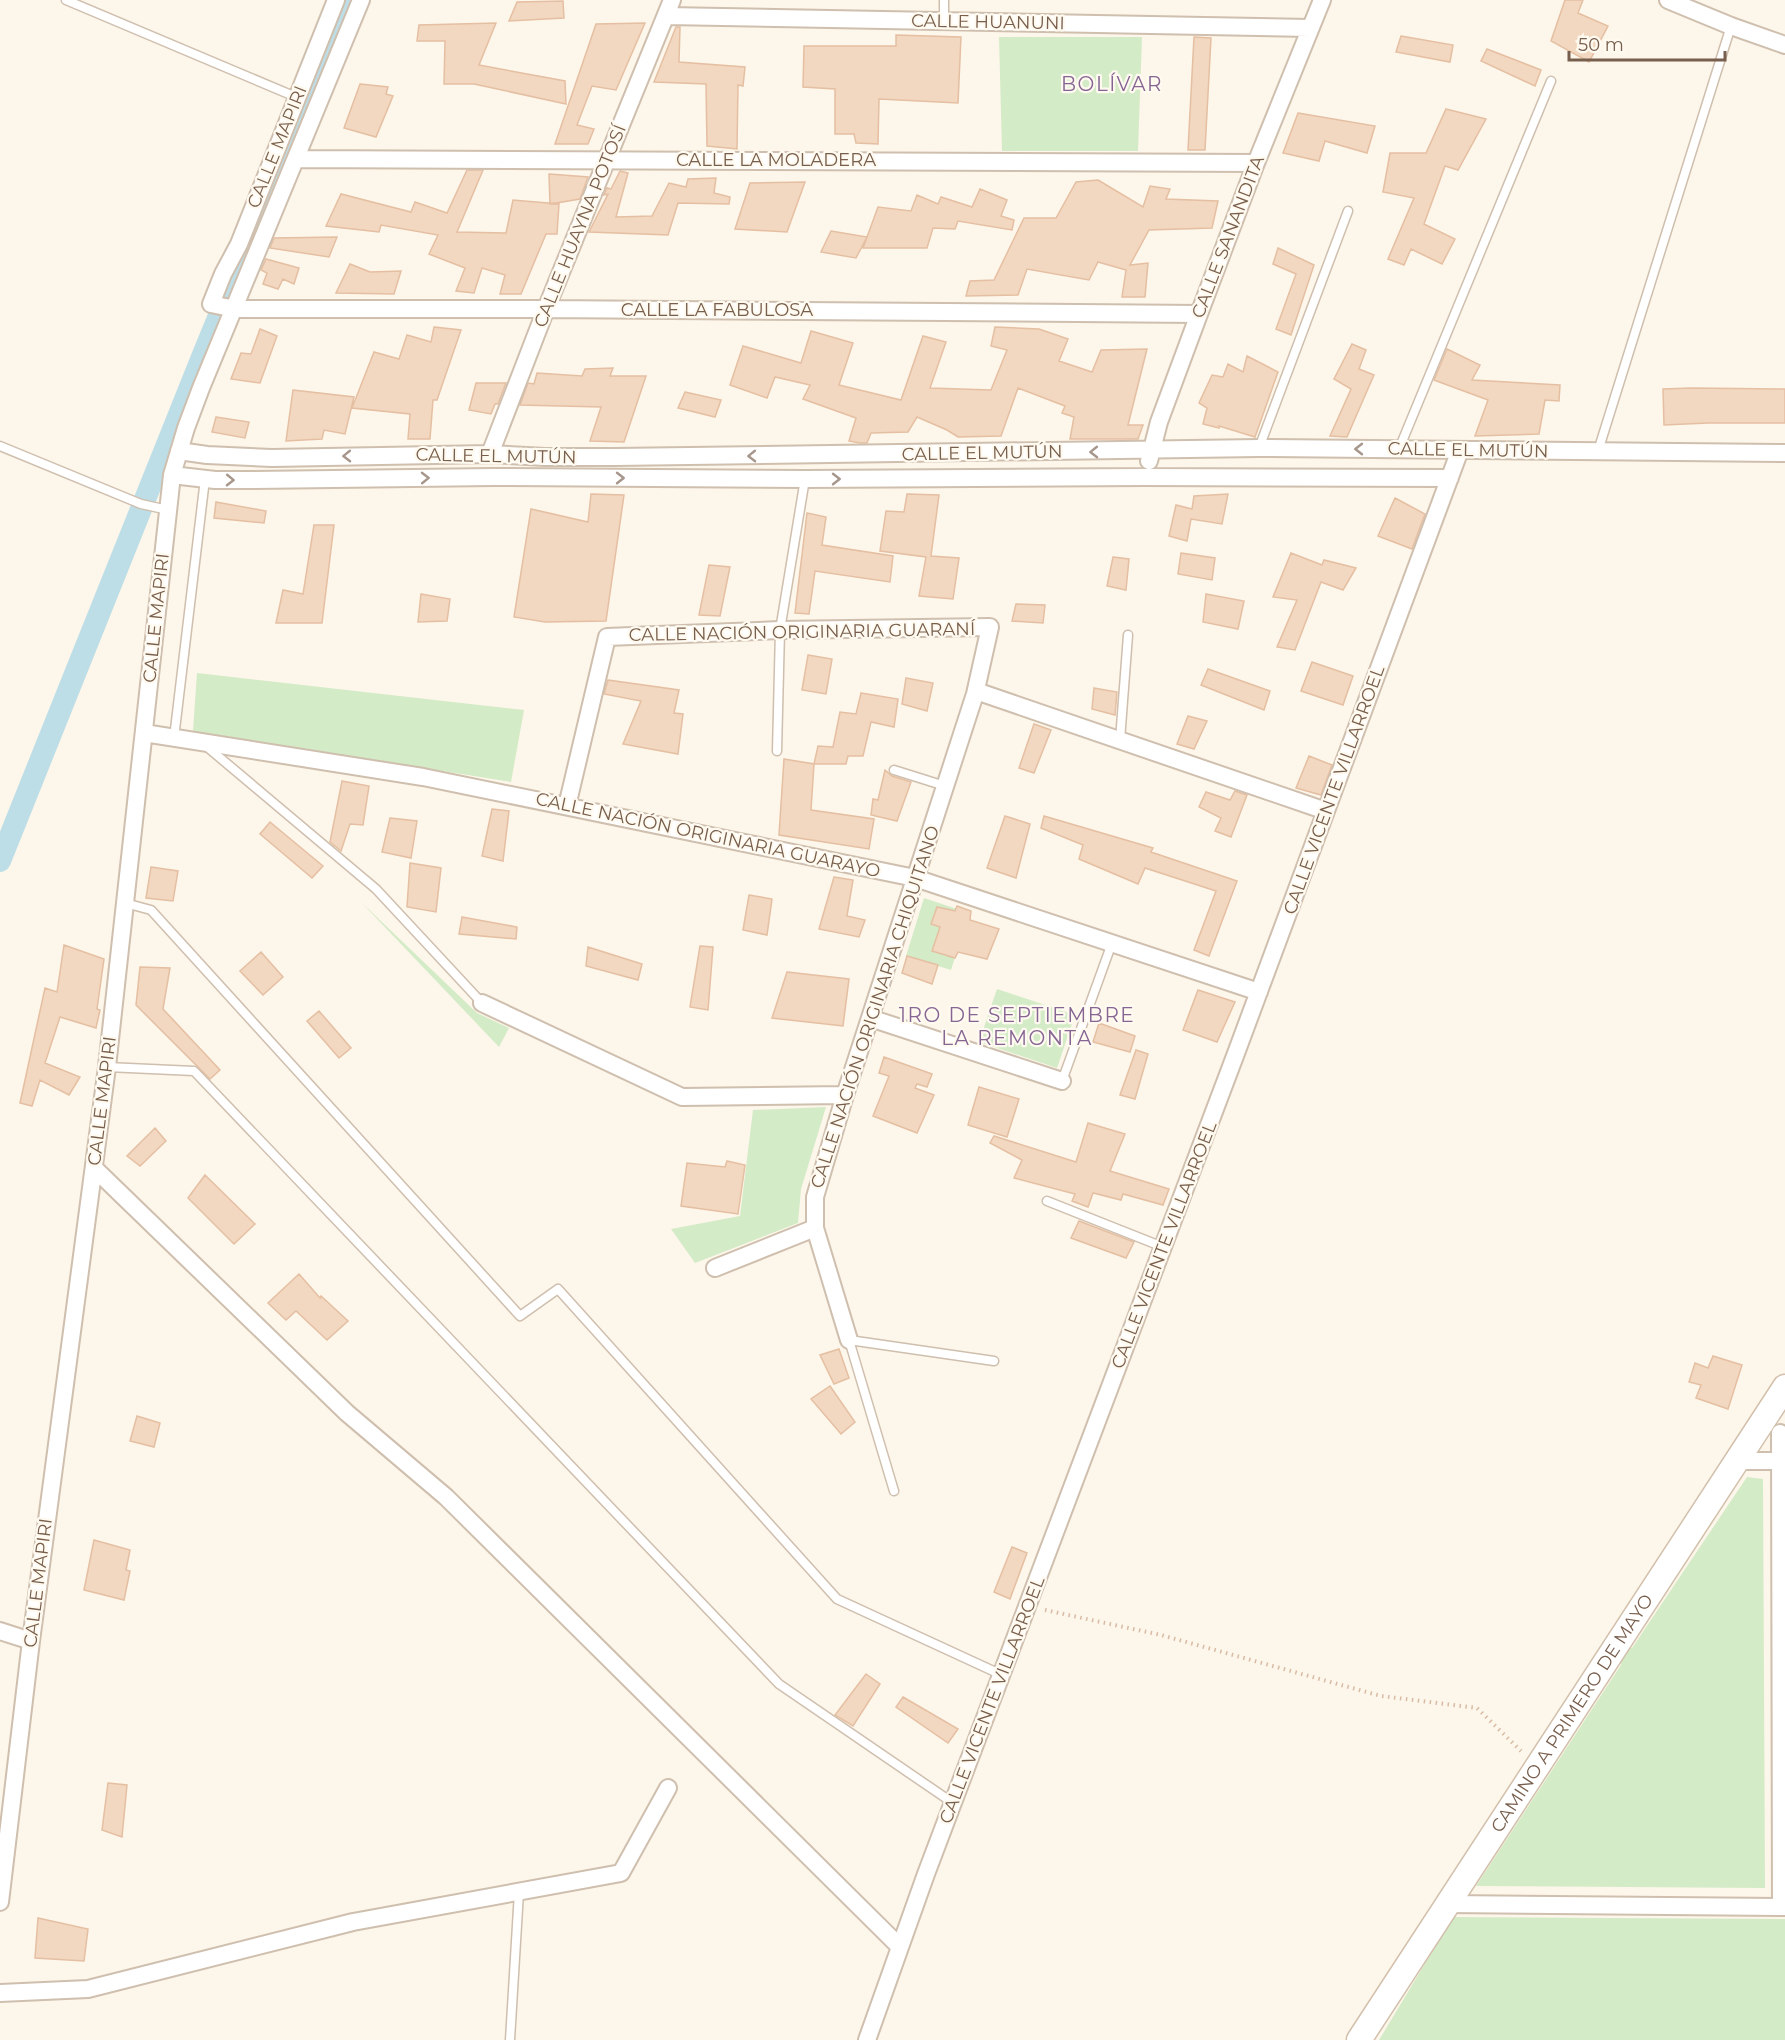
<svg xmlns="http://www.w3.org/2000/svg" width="1785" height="2040" viewBox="0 0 1785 2040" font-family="Montserrat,sans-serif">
  <rect width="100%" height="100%" fill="#fdf6ea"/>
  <path fill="#d4ebc7" d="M999,37H1142L1138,151H1002Z
    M197,673L524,710L511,782L193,731Z
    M924,898L969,913L951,970L906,956Z
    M362,903L477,1013L509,1028L499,1047Z
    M997,989L1075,1015L1057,1068L979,1042Z
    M826,1107L801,1189L798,1223L695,1263L671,1229L740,1216L753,1110Z
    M1747,1477L1763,1479L1765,1888L1476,1886L1621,1665V1648H1632Z
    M1453,1917L1785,1919V2040H1379Z"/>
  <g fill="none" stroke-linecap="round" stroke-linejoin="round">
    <path stroke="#bedee7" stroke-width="22" d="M0,861L204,352L349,0"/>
  </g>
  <path fill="#f2d7c1" stroke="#e5bfa2" stroke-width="1.5" d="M1565,0H1583L1578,13L1608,26L1589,62L1551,41Z
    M563,1L564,18L509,21L517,2Z
    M496,23L479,65L565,81L566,104L474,84H444L445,41H417L419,25Z
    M645,23L616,90L592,86L577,125L594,129L588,144H555L596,24Z
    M676,27H680L679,62L745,67L743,86L738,85L737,149L707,146L706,84L654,82Z
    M896,35L961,37L958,103L879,99L878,144L856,143L854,134H835V89L803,87L804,46H896Z
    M1401,36L1453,45L1450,62L1396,52Z
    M1194,37L1211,38L1205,150H1188Z
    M1487,49L1541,70L1535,86L1481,61Z
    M360,84L388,87L386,94L393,96L376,137L344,128Z
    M1446,109L1486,119L1458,170L1445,166L1424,224L1455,239L1442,264L1411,249L1404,265L1388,259L1414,198L1383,192L1390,153H1426Z
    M1298,113L1375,126L1367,153L1325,141L1319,161L1283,153Z
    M467,170H483L457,232L506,233L513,200L559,204L557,234H546L521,294H500L505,275L482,268L474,293L456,291L465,268L429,254L438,235L381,225L379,232L326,226L341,194L411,212L415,202L447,213Z
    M620,171L628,173L616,217L652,216L669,183L686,187L688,179L716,178L714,193L730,197L729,204L678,203L668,235L589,232L608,194L604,195L607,188L611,189Z
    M549,174L588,177L580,199L550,204Z
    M1098,180L1143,207L1150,186L1170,189L1166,199L1218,201L1212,228L1149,230L1130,265L1148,263L1145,297H1122L1126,270L1098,262L1089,280L1027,269L1018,295L966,296L970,281L994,280L1024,218H1056L1076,182Z
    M805,182L787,232L735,229L750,183Z
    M980,189L1007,200L1001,216L1014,220L1012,230L958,221L955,229L933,228L927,248H863L878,207L911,211L917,195L938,204L941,197L972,207Z
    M831,231L867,237L856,258L821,252Z
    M337,237L329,257L270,248L274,238Z
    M1278,248L1314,265L1291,335L1276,329L1296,274L1273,264Z
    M266,259L299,268L294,284L283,279L278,289L263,284L267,273L261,270Z
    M350,264L370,272L401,271L394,294L336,293Z
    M434,327L461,330L437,400H433L430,439H408L410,414L352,408L374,352L399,359L407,335L431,342Z
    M995,327L1039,329L1068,339L1059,361L1092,372L1101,350L1147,349L1128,425H1143L1138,439H1070L1074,417L1062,413L1065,406L1018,388L1001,436L958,437L947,430L917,417L908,432L871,433L867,443H860L849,441L856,418L803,399L810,385L775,377L767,398L730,385L743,346L801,363L811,331L853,343L839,385L901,400L923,336L946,342L930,388L991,390L1007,350L991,346Z
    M260,329L277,336L260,383L231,379L241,353L251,354Z
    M1352,344L1366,350L1359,369L1374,375L1347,437L1330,436L1351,389L1334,379Z
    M1447,349L1480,365L1472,380L1560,385L1559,401L1545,400L1539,434L1475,436L1488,400L1434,380Z
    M1247,356L1278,372L1255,437L1219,426V428L1203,424L1207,408L1199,403L1212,375L1223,377L1228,364L1243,372Z
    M613,368L610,376H646L624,442L590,441L601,407L520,405L528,383L534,384L537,373L582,376L585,369Z
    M476,383H506L498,404H495L491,414L469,410Z
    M1691,388L1785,389V423H1708L1664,425L1663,389Z
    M293,390L354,397L345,434L324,430L322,439L286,441Z
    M685,392L721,400L715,417L678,408Z
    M216,417L249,422L245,438L212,432Z
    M591,494L624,495L606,621L545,622L514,617L531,509L588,522Z
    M907,494L939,495L931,556L959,558L953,599L919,596L926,557L880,551L886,511L904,512Z
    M1228,494L1222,524L1191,519L1187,541L1169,536L1176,505L1192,509L1194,496Z
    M1395,498L1425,514L1412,549L1378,536Z
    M216,502L266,511L264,523L214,518Z
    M807,513L826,517L822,545L893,556L890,582L815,571L809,614L795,613Z
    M314,525H334L322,623H276L283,590L303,594Z
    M1181,553L1215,558L1212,580L1178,574Z
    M1291,553L1322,565L1324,560L1356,568L1343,590L1321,582L1295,650L1277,647L1297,600L1273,597Z
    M1113,557L1129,559L1126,590L1107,586Z
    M709,565L730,567L720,616L699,615Z
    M421,594L450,599L447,621L418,622Z
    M1206,594L1244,601L1238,629L1203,622Z
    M1016,604L1045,605L1043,623L1012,621Z
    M808,655L832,659L826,694L802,690Z
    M1312,662L1353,676L1343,705L1301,691Z
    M1208,669L1270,691L1264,710L1201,685Z
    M906,678L933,683L927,711L902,704Z
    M608,680L679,690L674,713L683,714L678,754L623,744L641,701L604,694Z
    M1094,688L1117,692L1115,715L1092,709Z
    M861,693L898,699L894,727L871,722L863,756H848L846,764H814L818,746L833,747L840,712L856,714Z
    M1188,716L1207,721L1194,749L1177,744Z
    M1034,724L1051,730L1034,773L1019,768Z
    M1309,756L1332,765L1321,795L1296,788Z
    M784,759L814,764L811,810L874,819L869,849L779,835Z
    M885,770L892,776L911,782L897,821L871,815L873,799L878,800Z
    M342,781L369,786L363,825L350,824L341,851L330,842Z
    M1235,791L1247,795L1231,837L1215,831L1221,818L1199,807L1206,792L1230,800Z
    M492,809L509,811L503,861L482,856Z
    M1005,816L1030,824L1016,878L987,868Z
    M1044,816L1153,848L1151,852L1237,881L1209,956L1194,950L1216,891L1145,868L1138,884L1079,859L1083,845L1041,828Z
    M390,818L417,821L411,858L382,852Z
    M270,822L323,866L312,878L260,834Z
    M410,863L441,868L436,912L407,907Z
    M151,867L178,871L173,901L146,898Z
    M834,877L853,880L847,916L865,920L859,937L819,929Z
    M749,895L772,899L767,935L743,930Z
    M957,906L971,911L970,920L999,929L987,959L958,952L955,958L932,951L940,927L931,924L937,907L955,911Z
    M462,917L517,927L516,939L459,934Z
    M64,945L104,959L97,1009L100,1010L96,1028L60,1017L45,1063L80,1077L69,1095L40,1080L32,1106L20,1103L45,988L57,992Z
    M700,946L713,947L708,1010L690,1007Z
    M588,947L642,964L638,980L586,966Z
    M261,952L283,977L263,995L240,971Z
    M907,956L938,965L932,984L902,973Z
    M140,967L170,968L163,1009L220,1070L210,1079L136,1005Z
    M787,972L849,979L843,1026L772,1018Z
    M1198,990L1235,1002L1217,1042L1183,1030Z
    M319,1011L351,1048L339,1058L307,1021Z
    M1099,1023L1135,1036L1130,1052L1093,1042Z
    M1136,1050L1148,1054L1135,1099L1120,1095Z
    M884,1057L932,1074L927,1087L917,1084L915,1088L934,1095L917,1133L873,1116L889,1076L879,1073Z
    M979,1087L1019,1099L1007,1137L968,1125Z
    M1088,1123L1125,1134L1110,1171L1169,1189L1163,1205L1123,1194L1121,1200L1093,1193L1088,1207L1072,1201L1075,1194L1014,1178L1022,1160L990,1143L994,1136L1076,1162Z
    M155,1128L166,1141L140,1166L127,1156Z
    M727,1161L745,1165L738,1214L681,1206L687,1163L725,1167Z
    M205,1175L255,1224L234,1244L188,1198Z
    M1079,1221L1134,1242L1126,1258L1071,1238Z
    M299,1274L320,1298L321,1296L348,1321L327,1340L296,1311L286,1320L268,1303Z
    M839,1349L849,1378L834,1384L820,1355Z
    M1713,1356L1742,1365L1728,1409L1696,1398L1701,1385L1689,1382L1695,1363L1708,1368Z
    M830,1386L855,1422L841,1434L811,1399Z
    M137,1416L160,1423L154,1447L130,1441Z
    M94,1540L130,1550L126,1570L130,1571L124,1600L84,1590Z
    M1012,1547L1027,1553L1010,1599L994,1592Z
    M866,1674L880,1684L853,1726L835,1715Z
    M903,1697L958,1729L948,1743L896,1707Z
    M108,1783L127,1785L122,1837L102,1830Z
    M38,1918L88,1929L84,1961L35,1958Z"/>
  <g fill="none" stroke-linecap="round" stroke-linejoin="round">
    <defs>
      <path id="service" d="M66,0L296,97
        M944,0V21
        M0,446L141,504L168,510
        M1259,448L1348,211
        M1399,449L1551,81
        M1598,451L1731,26
        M174,738L205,479
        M1120,740L1128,635
        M206,746L376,889L482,1003
        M777,751L780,630L805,479
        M894,770L945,786
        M125,903L151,910L520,1316L558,1289L837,1599L1002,1675
        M107,1067L194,1071L779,1684L953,1803
        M1062,1081L1112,943
        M1047,1201L1163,1247
        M894,1491L849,1340L994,1361
        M510,2040L519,1892"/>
      <path id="minor" d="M336,0L239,244L223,274L211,304L235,309H546L1199,314
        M1668,0L1731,26L1785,45
        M667,16L1310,28
        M296,159L1256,163
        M179,451L207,455L272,458L490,454L545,457H615L1259,448L1785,453
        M490,454L546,309L672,0
        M1149,461L1159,422L1199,314L1256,163L1322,0
        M172,475L215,480H249L493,477L805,479L1144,477L1450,478
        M976,691L1326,811
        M144,733L423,777L915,878L1259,992
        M567,806L607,637L780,630L990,627L975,694L845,1095L815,1197V1228L849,1340
        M482,1003L682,1097L845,1095
        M870,1018L1062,1081
        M94,1168L347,1413L446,1497L900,1947
        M715,1268L815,1228
        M1780,1433L1781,1907
        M1736,1461H1785
        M0,1631L31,1641
        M0,1902L31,1641L107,1067L172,475L186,428L201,388L361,0
        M1447,1904L1785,1907
        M0,1993L88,1989L353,1922L621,1873L668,1788
        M867,2040L926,1874L1235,1056L1460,450"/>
      <g id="secondary">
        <path id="s1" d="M1359,2040L1785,1387"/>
      </g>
    </defs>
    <use href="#service" stroke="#cfbfae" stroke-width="11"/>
    <use href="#minor" stroke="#cfbfae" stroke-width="20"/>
    <use href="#secondary" stroke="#d2c0ac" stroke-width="27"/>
    <path stroke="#d8bba4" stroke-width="4" stroke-dasharray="1.5 4.5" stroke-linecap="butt" d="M1045,1610L1161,1635L1381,1696L1477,1708L1521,1751"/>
    <use href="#service" stroke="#fff" stroke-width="8"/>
    <use href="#minor" stroke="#fff" stroke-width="16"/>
    <use href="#secondary" stroke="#fff" stroke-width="24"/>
  </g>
  <defs><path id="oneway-chevron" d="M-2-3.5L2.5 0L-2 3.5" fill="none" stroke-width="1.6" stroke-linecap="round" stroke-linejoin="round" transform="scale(1.5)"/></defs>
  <g stroke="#a7968b">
    <use href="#oneway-chevron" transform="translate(1359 449) rotate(-180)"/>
    <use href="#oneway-chevron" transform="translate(1094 452) rotate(179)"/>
    <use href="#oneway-chevron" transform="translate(347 456) rotate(179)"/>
    <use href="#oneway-chevron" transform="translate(752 456) rotate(179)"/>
    <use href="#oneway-chevron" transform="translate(425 478) rotate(-1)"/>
    <use href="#oneway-chevron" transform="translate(620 478)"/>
    <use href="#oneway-chevron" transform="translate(836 479)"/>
    <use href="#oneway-chevron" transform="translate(230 480) rotate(1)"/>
  </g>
  <g text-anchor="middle" stroke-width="4.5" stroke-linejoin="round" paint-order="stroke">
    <g font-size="18" fill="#785e4c" stroke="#fffaf0">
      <text transform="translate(988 22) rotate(1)" y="6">CALLE HUANUNI</text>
      <text transform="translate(277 147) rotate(-68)" y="6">CALLE MAPIRI</text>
      <text x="776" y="166">CALLE LA MOLADERA</text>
      <text transform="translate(580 226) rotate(-68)" y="6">CALLE HUAYNA POTOSÍ</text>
      <text transform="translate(1228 237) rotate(-69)" y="6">CALLE SANANDITA</text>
      <text x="717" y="316">CALLE LA FABULOSA</text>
      <text transform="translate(1468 450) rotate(1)" y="6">CALLE EL MUTÚN</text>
      <text transform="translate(982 453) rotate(-1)" y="6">CALLE EL MUTÚN</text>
      <text transform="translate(496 456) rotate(1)" y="6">CALLE EL MUTÚN</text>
      <text transform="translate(156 618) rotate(-84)" y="6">CALLE MAPIRI</text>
      <text transform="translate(802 632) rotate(-1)" y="6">CALLE NACIÓN ORIGINARIA GUARANÍ</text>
      <text transform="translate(1334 790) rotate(-70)" y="6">CALLE VICENTE VILLARROEL</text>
      <text transform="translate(708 835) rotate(12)" y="6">CALLE NACIÓN ORIGINARIA GUARAYO</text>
      <text transform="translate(875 1007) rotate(-72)" y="6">CALLE NACIÓN ORIGINARIA CHIQUITANO</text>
      <text transform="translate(102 1101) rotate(-83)" y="6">CALLE MAPIRI</text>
      <text transform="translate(1164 1245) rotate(-69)" y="6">CALLE VICENTE VILLARROEL</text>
      <text transform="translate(38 1583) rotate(-83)" y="6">CALLE MAPIRI</text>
      <text transform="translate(992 1700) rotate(-69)" y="6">CALLE VICENTE VILLARROEL</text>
      <text dy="6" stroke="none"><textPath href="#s1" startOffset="390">CAMINO A PRIMERO DE MAYO</textPath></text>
    </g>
    <g font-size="20" letter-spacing="1.5" fill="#866593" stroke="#fffaf0">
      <text x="1112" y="91">BOLÍVAR</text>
      <text x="1017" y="1022">1RO DE SEPTIEMBRE<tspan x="1017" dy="23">LA REMONTA</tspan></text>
    </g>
  </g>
  <path d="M1569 51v9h156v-9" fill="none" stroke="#785e4c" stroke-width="3"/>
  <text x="1578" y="51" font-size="18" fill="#785e4c" stroke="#fffaf0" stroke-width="4.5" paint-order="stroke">50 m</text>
</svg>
